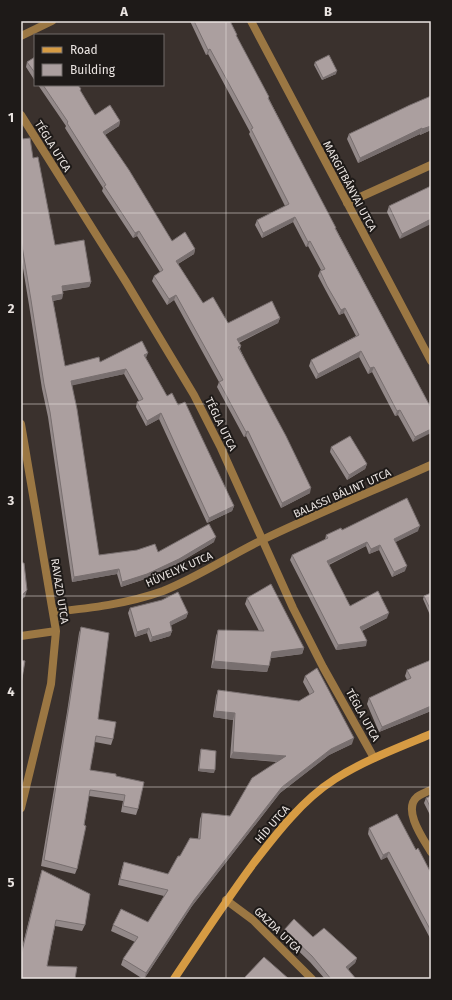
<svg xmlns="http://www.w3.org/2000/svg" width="452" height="1000" viewBox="0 0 452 1000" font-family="'Fira Sans',sans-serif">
  <rect width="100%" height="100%" fill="#3a312d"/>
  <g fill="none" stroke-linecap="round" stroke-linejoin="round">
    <path stroke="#9b7743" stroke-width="8" d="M251,21L431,361
      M21,36L52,21
      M21,115L126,282L194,395L221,448L293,608L323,667L374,758
      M347,203L431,165
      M21,424L56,631L51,684L21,808
      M53,612C91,608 127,604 163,591C198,577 229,556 262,540C318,513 375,490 431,465
      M21,636L56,631
      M431,790C426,792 421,794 417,797C402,810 424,840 431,852
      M226,900L253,920L312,979"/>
    <path stroke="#d69b43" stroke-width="8" d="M174,979C200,940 225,902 253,864C276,834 302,800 335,779C365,760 398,748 431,734"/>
  </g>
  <path fill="#938989" d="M190,21H230L237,35L236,36L269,97V99L336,229L431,408L413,442L398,415L395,416L372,372L368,374L359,357L316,379L309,366L311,360L356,336L344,313L339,315L326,291L318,276L320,271L321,270L308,246L306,247L293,222L262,238L255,225L257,220L285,206L249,134L250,132L208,54L206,55Z
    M35,57V81L26,67L27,62Z
    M315,62L336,74L322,80L314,65Z
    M38,85H78L80,91L95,115L120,121L119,126L105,135L172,241L195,249L194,254L178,264L203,303L228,323L280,318L278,323L239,343L241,346L240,349L310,493L281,508L246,436L244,437L217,387L219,382L174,300L167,305L152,281L154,276L160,272L137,236L133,238L102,191L103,188L65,128L66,126Z
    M410,105L431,130L420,135V134L358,163L347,139L349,134Z
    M21,134L22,139L33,158L55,245L91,282L89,287L63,291L62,299L53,301L65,366L146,358L167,396L178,405L234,506L232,511L207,523L159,419L146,426L136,407L137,402L139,401L124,374L72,385L99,555L158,552L214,542L177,564L145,579L121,587L117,574L72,582L48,417L42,389L29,305L21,256Z
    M431,186L400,239L387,212L389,206Z
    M331,447L367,464L365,469L347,480L330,452Z
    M342,530L418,531L395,542L405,571L392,577L379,550L369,554L366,546L329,565L350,606L387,618L362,631L366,646L336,650L290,560L292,555L325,540L326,535Z
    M431,593V614L430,615L423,599L424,596Z
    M247,598L304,648L302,654L271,658L267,672L211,668L216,636L218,630L259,631L245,604Z
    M130,608L188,613L186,618L171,625L172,631L170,636L150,642L147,633L135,637L128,613Z
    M81,627L98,719L113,739L111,745L95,742L90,770L116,776L138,809L136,815L121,812L123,801L89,796L77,869L75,874L41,866L67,712L79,633Z
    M431,660V711L379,732L367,704L369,698L407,680L405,676L407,670Z
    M305,676L352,744L329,755L280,793L192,906L144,979H143L121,965L123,959L135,942L111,931L113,925L148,922L164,896L118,885L122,868L124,862L168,874L180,856L198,839L200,819L202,813L230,816L277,762L230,758L233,720L213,717L216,696L218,690L299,701L310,695L303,682Z
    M201,749L214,773L198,771L200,752Z
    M431,796V817L424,803L426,798Z
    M369,828L416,850L431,873V940L387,857L381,860L368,834Z
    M42,870L85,925L82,931L55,926L47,966L21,979V952L40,876Z
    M284,930L313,937L357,958L355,963L348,969L356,979H325L310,962L282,935Z"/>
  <path fill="#786f6f" d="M210,49L208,54L206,55L208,50Z
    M337,71L336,74L322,80L323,78Z
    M120,121L119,126L101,137L103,132Z
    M431,126V130L420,135L422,129Z
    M422,128L420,134L358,163L360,158Z
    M295,217L293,222L262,238L263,233Z
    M431,219V224L400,239L402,234Z
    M139,231L137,236L133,238L135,233Z
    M310,241L308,246L306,247L308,242Z
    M195,249L194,254L174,266L176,261Z
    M91,282L89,287L60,291L62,286Z
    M63,294L62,299L50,301L52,296Z
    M176,295L174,300L167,305L169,299Z
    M345,308L344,313L339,315L341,310Z
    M280,318L278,323L235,344L237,339Z
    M361,351L359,357L316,379L318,374Z
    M148,353L146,358L142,360L144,355Z
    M374,367L372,372L368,374L370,368Z
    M126,369L124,374L70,386L71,381Z
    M400,410L398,415L395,416L397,411Z
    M161,413L159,419L146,426L147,421Z
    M431,429V433L413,442L415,437Z
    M248,431L246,436L244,437L246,432Z
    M367,464L365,469L347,480L349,475Z
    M311,488L310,493L281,508L282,503Z
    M234,506L232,511L207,523L209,518Z
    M420,526L418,531L392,544L394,539Z
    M216,537L214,542L177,564L145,579L121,587L122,582Z
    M367,542L366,546L325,566L327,561Z
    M380,545L379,550L369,554L371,549Z
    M407,566L405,571L392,577L394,572Z
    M119,569L117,574L72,582L74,577Z
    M27,590L25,597L21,600V596Z
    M188,613L186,618L168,627L170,622Z
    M389,613L387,618L359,632L360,627Z
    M149,628L147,633L135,637L137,632Z
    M172,631L170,636L150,642L152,637Z
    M367,641L366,646L336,650L338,645Z
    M304,648L302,654L270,658L272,652Z
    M214,661L269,666L267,672L211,668Z
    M431,706V711L379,732L382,727Z
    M215,711L235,713L233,720L213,717Z
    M354,738L352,744L329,755L280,793L192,906L144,979L146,973L194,900L282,787L331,749Z
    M233,752L286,756L284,762L230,758Z
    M199,769L215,770L214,773L198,771Z
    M389,852L387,857L381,860L383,855Z
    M357,958L355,963L344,973L346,967Z"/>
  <path fill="#ab9f9f" stroke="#786f6f" d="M194,21H230L237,35H236L269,97L268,98L336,228H335L431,408V429L415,437L400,410L397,411L374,367L370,368L361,351L318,374L311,360L359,335L345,308L341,310L327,286L320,271L325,269L310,241L308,242L295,217L263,233L257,220L289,204L251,129L253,128L210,49L208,50Z
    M329,55L337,71L323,78L315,62Z
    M35,57V73L27,62Z
    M43,85H78L81,89L80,90L95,115L110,105L120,121L103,132L129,170L172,241L185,232L195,249L176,261L203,303L213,297L228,323L272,301L280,318L237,339L241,346L238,347L286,436L311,488L282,503L248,431L246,432L219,382L223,380L176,295L169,299L154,276L163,270L139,231L135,233L104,186L106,185L67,123L68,122Z
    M431,96V126L422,129V128L360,158L349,134L410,105Z
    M21,134L22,139L30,138L33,158L38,157L55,245L84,240L91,282L62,286L63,294L52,296L65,366L99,357L100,362L142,341L148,353L144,355L167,396L172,393L178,405L185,402L234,506L209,518L161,413L147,421L137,402L143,399L126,369L71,381L77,409L99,555L137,550L155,544L158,552L209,524L216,537L179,559L147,574L122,582L119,569L74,577L50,412L44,384L31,300L21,240Z
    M431,186V219L402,234L389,206Z
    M350,436L367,464L349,475L331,447Z
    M407,498L420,526L394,539L407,566L394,572L380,545L371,549L367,542L327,561L350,606L378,591L389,613L360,627L367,641L338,645L292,555L328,538L326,535L341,528L342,530Z
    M21,563H24L27,590L21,596Z
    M271,584L304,648L272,652L269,666L214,661L218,630L264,631L247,598Z
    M178,592L188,613L170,622L172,631L152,637L149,628L137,632L130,608L162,600Z
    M431,593V611L424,596Z
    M81,627L109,633L98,719L116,722L113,739L96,736L90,770L116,774V776L144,782L138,809L123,806L125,795L90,790L84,825L86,826L77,869L44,860L69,706Z
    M21,660L25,661L21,684Z
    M431,660V706L382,727L369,698L411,678L407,670Z
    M317,668L354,738L331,749L282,787L194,900L146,973L123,959L138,937L113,925L121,909L148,922L168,890L120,879L124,862L168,874L178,856H180L190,838L200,839L202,813L230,816L252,778L286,756L233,752L235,713L215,711L218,690L299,701L314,692L305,676Z
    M201,749L216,751L215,770L199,769Z
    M431,796V809L426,798Z
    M397,814L416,850L418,848L431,873V931L389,852L383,855L369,828Z
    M42,870L90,894L85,925L56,920L52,939L47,966L77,967L75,979H21V955Z
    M294,919L313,937L324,928L357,958L346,967L356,979H331L312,956L284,930Z
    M264,957L289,979H247L245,977Z"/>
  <path fill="none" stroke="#ebe5e2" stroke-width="1" stroke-opacity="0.55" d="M226,21V979M21,213H431M21,404H431M21,596H431M21,787H431"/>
  <g text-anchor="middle" stroke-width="4" stroke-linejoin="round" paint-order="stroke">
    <g font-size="11" fill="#ebe5e2" stroke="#1e1a18">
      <text transform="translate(53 146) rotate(58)" y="4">TÉGLA UTCA</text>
      <text transform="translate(350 186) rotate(62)" y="4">MARGITBÁNYAI UTCA</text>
      <text transform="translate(221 424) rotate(64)" y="4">TÉGLA UTCA</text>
      <text transform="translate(342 493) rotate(-24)" y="4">BALASSI BÁLINT UTCA</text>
      <text transform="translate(179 569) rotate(-24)" y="4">HÜVELYK UTCA</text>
      <text transform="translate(60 591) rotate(81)" y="4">RAVAZD UTCA</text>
      <text transform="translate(363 715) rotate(61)" y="4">TÉGLA UTCA</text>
      <text transform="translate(272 824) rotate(-49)" y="4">HÍD UTCA</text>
      <text transform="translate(278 930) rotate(44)" y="4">GAZDA UTCA</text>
    </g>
  </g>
  <rect width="452" height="1000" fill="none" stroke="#1e1a18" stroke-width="44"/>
  <rect x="34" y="34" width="130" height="52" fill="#1e1a18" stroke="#706b69"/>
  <rect x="42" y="47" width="20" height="6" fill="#d69b43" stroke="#706b69"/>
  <text x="70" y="54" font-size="12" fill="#ebe5e2">Road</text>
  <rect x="42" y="64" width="20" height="12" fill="#ab9f9f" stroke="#706b69"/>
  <text x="70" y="74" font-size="12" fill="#ebe5e2">Building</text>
  <rect x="22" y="22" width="408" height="956" fill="none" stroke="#ebe5e2" stroke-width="1.5"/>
  <g font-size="13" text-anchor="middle" font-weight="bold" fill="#ebe5e2">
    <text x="124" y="16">A</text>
    <text x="328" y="16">B</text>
    <text x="11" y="122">1</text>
    <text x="11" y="313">2</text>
    <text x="11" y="505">3</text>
    <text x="11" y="696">4</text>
    <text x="11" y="887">5</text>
  </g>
</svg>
